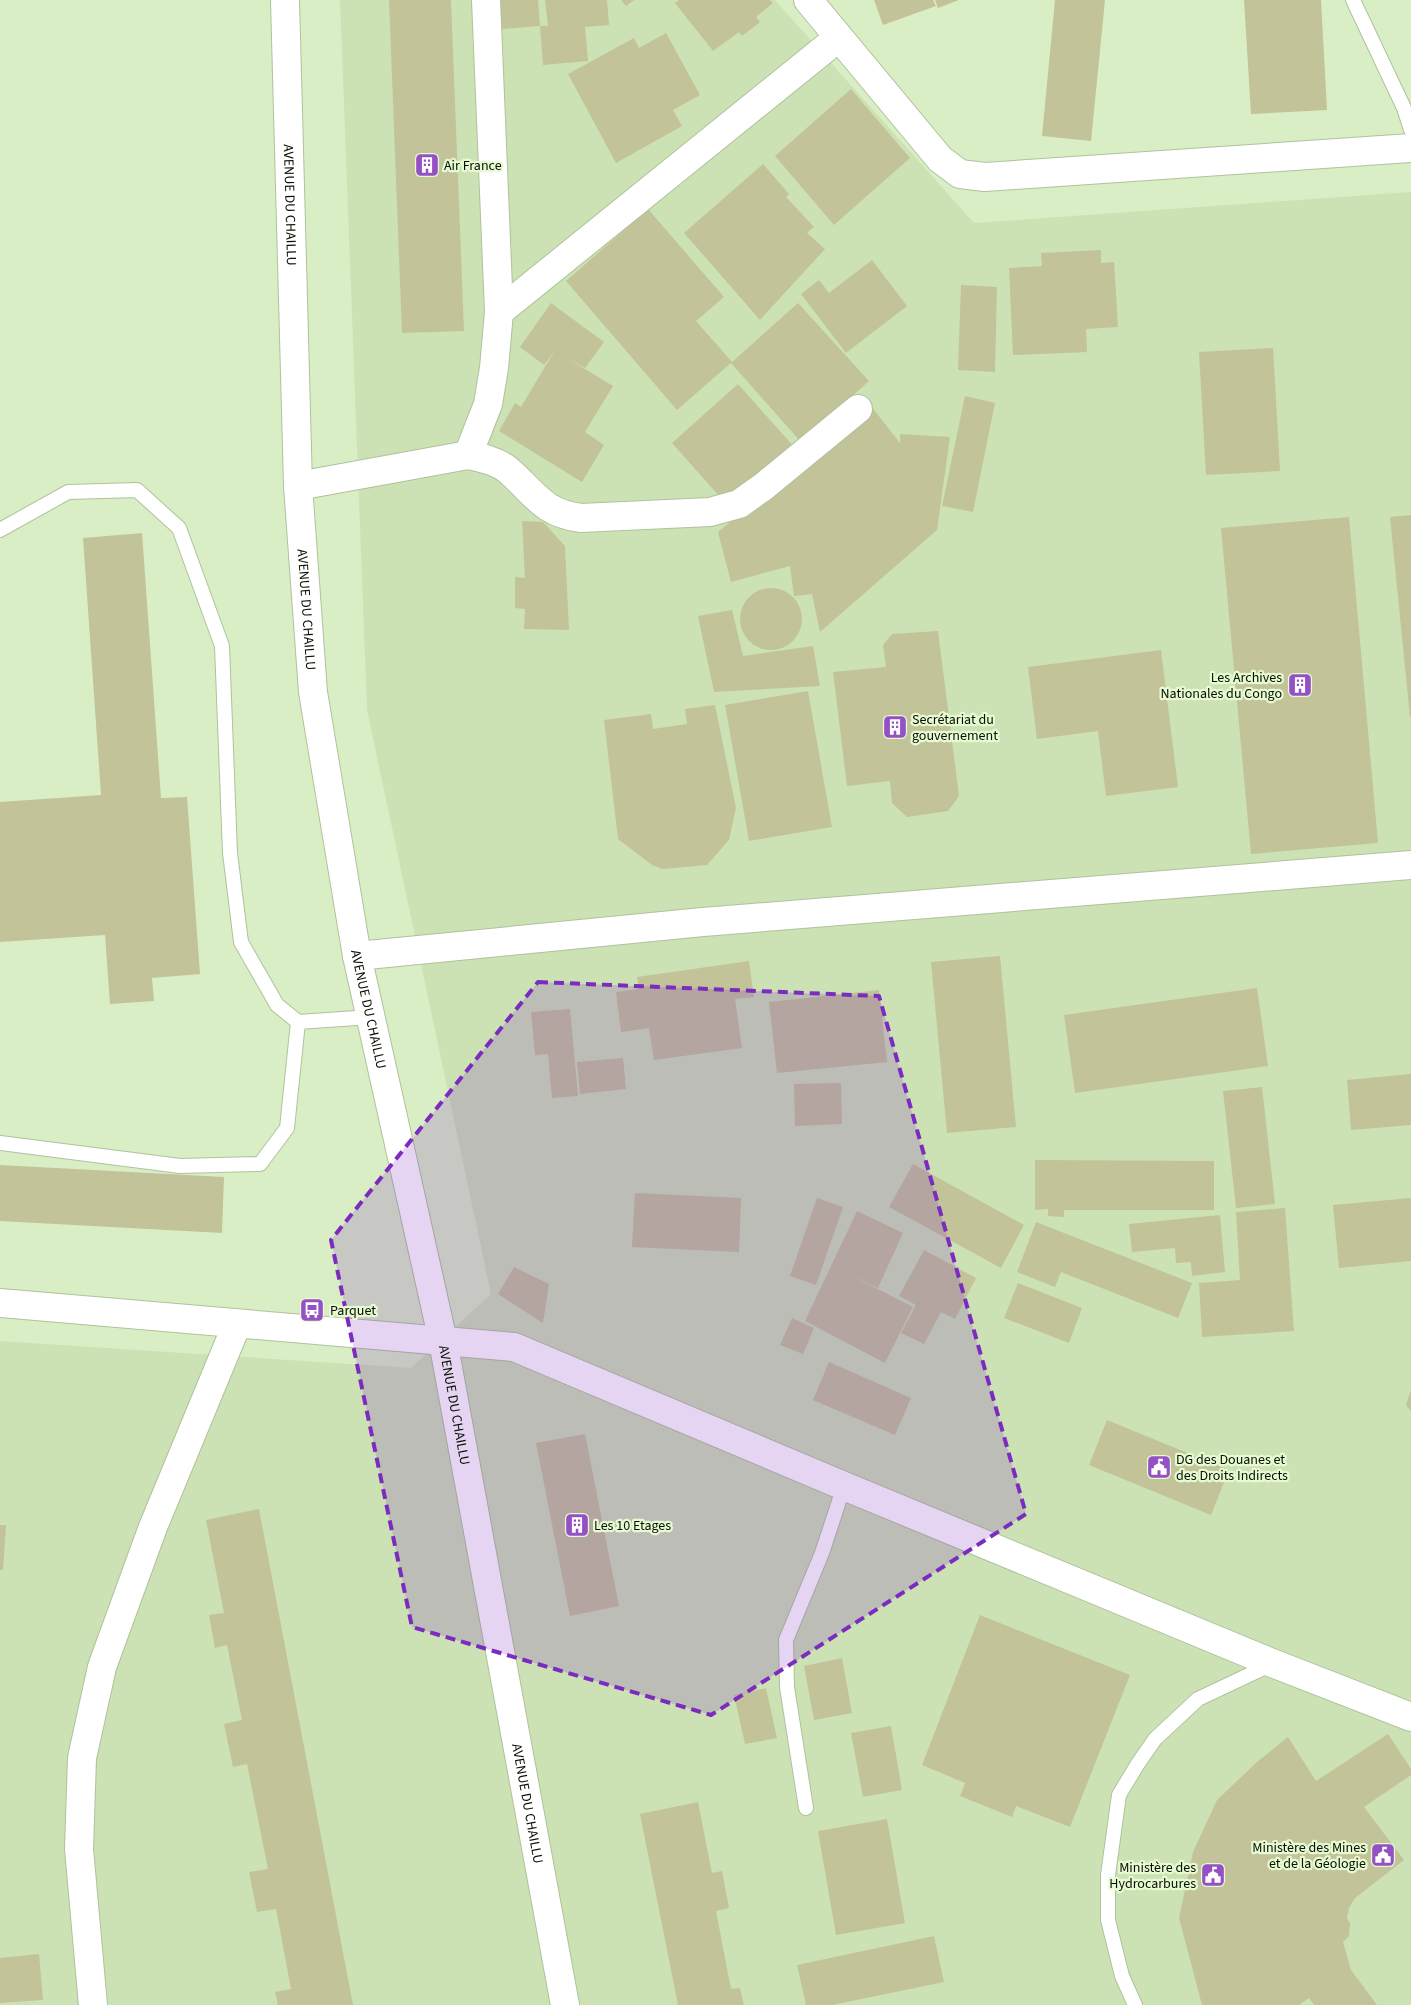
<svg xmlns="http://www.w3.org/2000/svg" width="1411" height="2005" viewBox="0 0 1411 2005" font-family="'Source Sans 3',sans-serif">
  <rect width="100%" height="100%" fill="#daeec6"/>
  <path fill="#cce2b4" d="M340,0H775L974,223L1411,192V2005H0V1341L411,1368L491,1294L367,710Z"/>
  <path fill="#c2c399" d="M389,0H451L464,331L402,333Z
    M498,0H538L540,26L501,29Z
    M545,0H607L609,25L585,27L588,61L543,65L540,26H548Z
    M621,0H634L626,6Z
    M679,0H770L773,3L756,17L760,22L742,36L739,32L713,51L675,3Z
    M874,0H933L936,6L883,25Z
    M935,0H959L938,8Z
    M1055,0H1105L1091,141L1042,136Z
    M1244,0H1321L1327,110L1251,114Z
    M666,33L700,95L673,110L682,126L616,163L568,74L634,38L639,48Z
    M851,89L910,158L834,225L775,156Z
    M763,164L789,194L786,197L814,227L807,233L825,249L760,320L684,233Z
    M648,209L724,297L696,321L732,362L677,410L566,281Z
    M1101,250V263L1114,262L1118,327L1086,329L1087,352L1013,355L1009,268L1042,266L1041,253Z
    M872,260L907,306L846,353L801,294L819,280L829,293Z
    M961,285L997,287L995,372L958,370Z
    M551,303L604,342L585,368L567,358L613,386L585,432L604,445L582,482L499,431L515,403L521,407L555,350L544,365L520,347Z
    M798,303L869,381L801,442L731,363Z
    M1273,348L1280,471L1206,475L1199,352Z
    M738,384L796,449L728,506L672,443Z
    M965,396L995,403L973,512L942,506Z
    M871,406L900,443V434L950,437L937,530L820,632L812,594L794,596L790,566L731,582L718,532Z
    M1411,515V717H1410L1390,517Z
    M1349,517L1378,843L1251,854L1221,528Z
    M522,521L543,522L565,546L569,630L524,629L525,609L515,608V577L525,578Z
    M142,533L161,798L187,797L200,974L152,978L154,1001L110,1004L105,935L0,942V802L101,795L83,538Z
    M740 619a31 31 0 1 1 62 0a31 31 0 1 1-62 0Z
    M732,610L743,656L813,646L820,686L714,692L698,616Z
    M938,631L959,796L948,811L907,817L892,803L890,781L847,786L833,672L886,667L883,645L892,634Z
    M1161,650L1178,787L1106,796L1098,731L1037,739L1028,667Z
    M808,691L832,827L749,841L725,705Z
    M715,705L736,808L729,840L707,865L662,869L652,865L618,839L604,720L651,714L653,729L687,724L685,709Z
    M1000,956L1016,1127L947,1133L931,962Z
    M749,961L754,997L735,999L742,1048L654,1060L649,1028L621,1032L616,992L639,989L637,977Z
    M1257,988L1268,1066L1075,1093L1064,1015Z
    M879,990L887,1062L777,1073L769,1002Z
    M570,1009L578,1096L552,1098L548,1054L535,1055L531,1012Z
    M623,1058L626,1089L580,1094L577,1062Z
    M1411,1074V1125L1351,1130L1347,1080Z
    M841,1083L842,1124L795,1126L794,1084Z
    M1262,1087L1275,1204L1236,1208L1223,1091Z
    M1035,1160L1214,1161V1210H1064V1217L1048,1216V1209L1035,1210Z
    M913,1164L1024,1225L1001,1268L889,1207Z
    M0,1165L224,1177L222,1233L0,1221Z
    M635,1193L741,1198L739,1252L632,1247Z
    M817,1198L843,1207L816,1285L790,1276Z
    M1411,1198V1261L1339,1268L1333,1205Z
    M1285,1208L1294,1331L1202,1337L1199,1283L1240,1280L1236,1212Z
    M857,1211L903,1233L878,1288L850,1275L913,1307L885,1363L805,1321Z
    M1220,1215L1225,1272L1192,1276L1191,1262L1176,1263L1175,1248L1132,1252L1129,1224Z
    M1036,1222L1192,1283L1178,1318L1061,1272L1055,1287L1017,1272Z
    M924,1250L976,1278L955,1319L941,1312L924,1344L901,1333L916,1305L899,1296Z
    M514,1267L549,1284L543,1323L498,1294Z
    M1018,1283L1082,1308L1069,1343L1004,1318Z
    M792,1318L814,1328L803,1354L780,1345Z
    M829,1362L911,1398L895,1435L813,1400Z
    M1411,1390V1411L1406,1405Z
    M1107,1420L1229,1470L1211,1515L1089,1465Z
    M585,1434L619,1606L570,1616L536,1443Z
    M259,1509L353,2005H278L275,1992L291,1989L276,1909L257,1912L249,1872L268,1869L247,1764L233,1767L224,1724L242,1720L227,1645L215,1648L209,1615L224,1613L206,1520Z
    M0,1525H6L3,1570H0Z
    M980,1615L1130,1675L1070,1827L1016,1806L1012,1817L960,1796L965,1783L922,1765Z
    M842,1658L852,1713L814,1720L804,1666Z
    M766,1688L777,1738L745,1744L734,1695Z
    M891,1726L902,1790L863,1797L851,1733Z
    M1388,1734L1411,1769V1775L1364,1807L1404,1860L1355,1898L1349,1908L1347,1918L1350,1923L1349,1936L1343,1942L1351,1970L1377,2005H1314L1309,1998L1299,2005H1202L1179,1918L1193,1852L1217,1800L1257,1762L1288,1737L1316,1781Z
    M698,1802L712,1873L722,1871L729,1908L716,1911L731,1989L740,1988L744,2005H678L640,1814Z
    M887,1819L905,1923L836,1935L818,1831Z
    M934,1936L944,1982L832,2005H806L797,1965Z
    M39,1954L43,2000L0,2003V1958Z"/>
  <g fill="none" stroke-linecap="round" stroke-linejoin="round">
    <defs>
      <path id="service" d="M1353,0L1404,108L1411,130
        M0,530L68,492L137,490L179,528L222,646L230,853L241,942L277,1005L298,1022L371,1017
        M0,1143L180,1166L260,1164L287,1128L298,1022
        M806,1808L787,1687L786,1640L822,1553L844,1486
        M1135,2005L1122,1976L1108,1920V1875L1119,1795L1137,1765L1155,1739L1198,1699L1272,1664"/>
      <path id="minor" d="M808,0L940,159L960,174L985,177L1411,148
        M499,312L838,38
        M468,455L488,404L494,368L499,312L486,0
        M298,486L468,455C482,458 497,461 508,470C535,493 542,513 581,518L710,512L739,504L763,487L858,409
        M357,956L703,922L1411,865
        M93,2005L79,1849L82,1758L102,1667L153,1527L237,1324"/>
      <g id="tertiary">
        <path id="s1" d="M285,0L298,486L313,692L357,956L443,1341L565,2005"/>
        <path d="M0,1303L514,1347L844,1486L1272,1663L1411,1717"/>
      </g>
    </defs>
    <use href="#service" stroke="#afc29c" stroke-width="16"/>
    <use href="#minor" stroke="#afc29c" stroke-width="30"/>
    <use href="#tertiary" stroke="#afc29c" stroke-width="30"/>
    <use href="#service" stroke="#fff" stroke-width="14"/>
    <use href="#minor" stroke="#fff" stroke-width="28"/>
    <use href="#tertiary" stroke="#fff" stroke-width="28"/>
  </g>
  <path fill="#7b2cbf" fill-opacity="0.2" stroke="#7b2cbf" stroke-width="4" stroke-dasharray="10 6" stroke-linejoin="round" d="M538,982L879,996L1026,1514L711,1715L412,1627L331,1240Z"/>
  <defs>
    <symbol id="building-square" viewBox="-11 -11 22 22"><rect x="-9" y="-9" width="18" height="18" rx="4" fill="#9450c4" stroke="#e7fbd3"/><path d="M-4-6H4V6H1V3H-1V6H-4ZM-2.5-4.3h1.7v1.8h-1.7ZM.8-4.3h1.7v1.8H.8ZM-2.5-1h1.7V.8h-1.7ZM.8-1h1.7V.8H.8Z" fill="#fff"/></symbol>
    <symbol id="bus-square" viewBox="-11 -11 22 22"><rect x="-9" y="-9" width="18" height="18" rx="4" fill="#9450c4" stroke="#e7fbd3"/><path d="M-5-6H5V4H4V6H2V4H-2V6H-4V4H-5ZM-3.5-4V0h7V-4ZM-3.5 1.2v1.5H-2V1.2ZM2 1.2v1.5H3.5V1.2Z" fill="#fff"/></symbol>
    <symbol id="civic-square" viewBox="-11 -11 22 22"><rect x="-9" y="-9" width="18" height="18" rx="4" fill="#9450c4" stroke="#e7fbd3"/><path d="M-.6-6.5H3V-4.5H.6V-3L4-1V1h2V6H-6V1h2V-1L-.6-3ZM-1.2 2.5V6h2.4V2.5Z" fill="#fff"/></symbol>
  </defs>
  <g fill-rule="evenodd">
    <use href="#building-square" x="413" y="151" width="28" height="28"/>
    <use href="#building-square" x="1286" y="671" width="28" height="28"/>
    <use href="#building-square" x="881" y="713" width="28" height="28"/>
    <use href="#bus-square" x="298" y="1296" width="28" height="28"/>
    <use href="#civic-square" x="1145" y="1453" width="28" height="28"/>
    <use href="#building-square" x="563" y="1511" width="28" height="28"/>
    <use href="#civic-square" x="1369" y="1841" width="28" height="28"/>
    <use href="#civic-square" x="1199" y="1861" width="28" height="28"/>
  </g>
  <g text-anchor="middle" stroke-width="4.5" stroke-linejoin="round" paint-order="stroke">
    <g font-size="14" fill="#090f03" stroke="#e7fbd3" text-anchor="start">
      <text x="444" y="170">Air France</text>
      <text x="1282" y="682" text-anchor="end">Les Archives<tspan x="1282" dy="16">Nationales du Congo</tspan></text>
      <text x="912" y="724">Secrétariat du<tspan x="912" dy="16">gouvernement</tspan></text>
      <text x="330" y="1315">Parquet</text>
      <text x="1176" y="1464">DG des Douanes et<tspan x="1176" dy="16">des Droits Indirects</tspan></text>
      <text x="594" y="1530">Les 10 Etages</text>
      <text x="1366" y="1852" text-anchor="end">Ministère des Mines<tspan x="1366" dy="16">et de la Géologie</tspan></text>
      <text x="1196" y="1872" text-anchor="end">Ministère des<tspan x="1196" dy="16">Hydrocarbures</tspan></text>
    </g>
    <g font-size="14" fill="#090f03" stroke="#e7fbd3">
      <text dy="5" stroke="none"><textPath href="#s1" startOffset="205">AVENUE DU CHAILLU</textPath></text>
      <text dy="5" stroke="none"><textPath href="#s1" startOffset="610">AVENUE DU CHAILLU</textPath></text>
      <text dy="5" stroke="none"><textPath href="#s1" startOffset="1015">AVENUE DU CHAILLU</textPath></text>
      <text dy="5" stroke="none"><textPath href="#s1" startOffset="1420">AVENUE DU CHAILLU</textPath></text>
      <text dy="5" stroke="none"><textPath href="#s1" startOffset="1825">AVENUE DU CHAILLU</textPath></text>
    </g>
  </g>
</svg>
